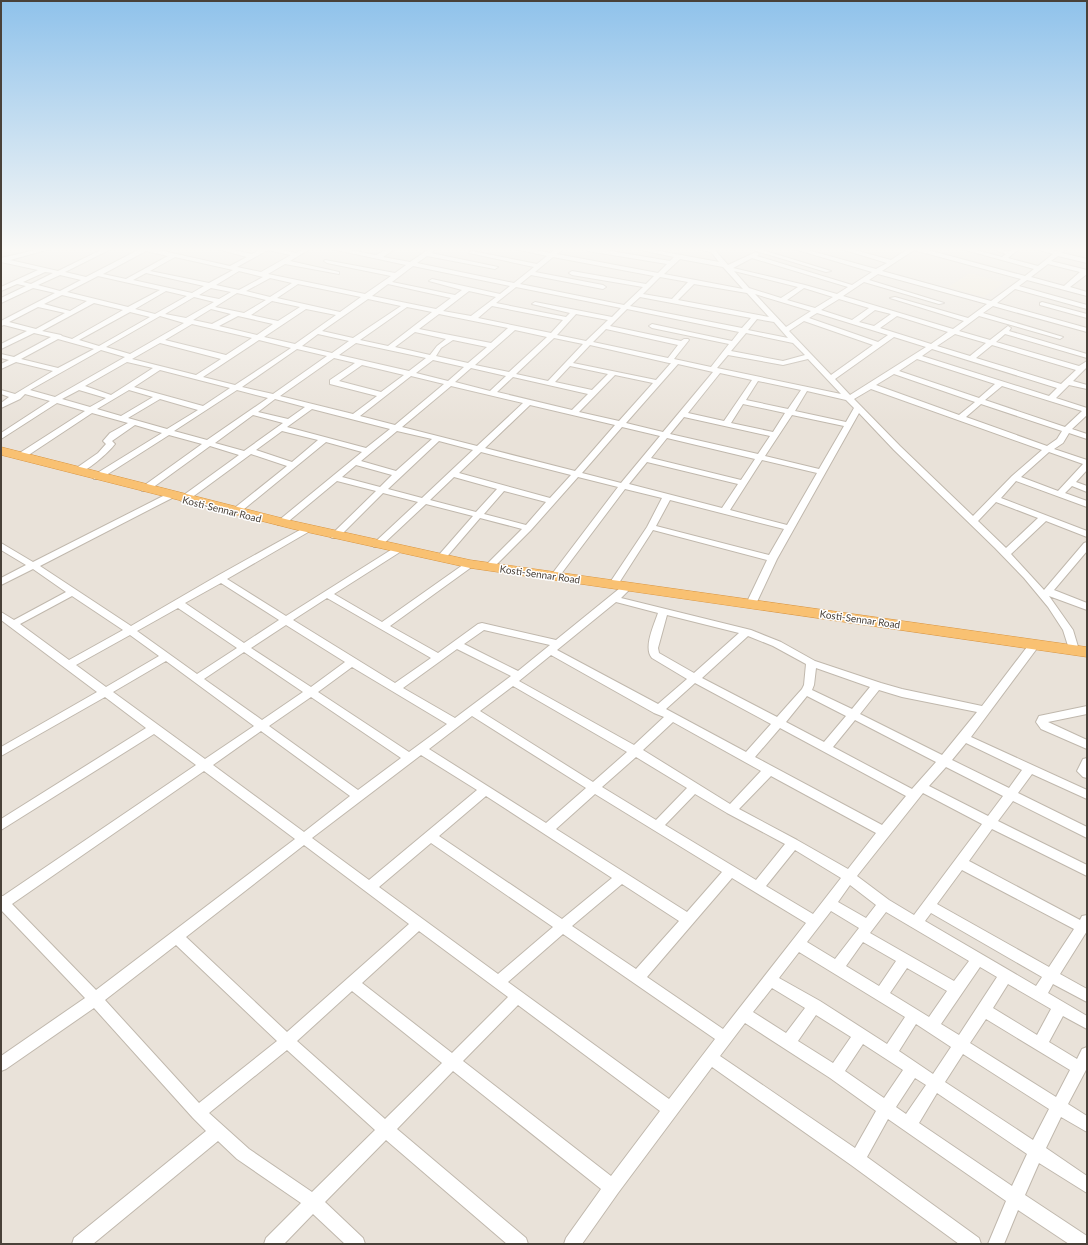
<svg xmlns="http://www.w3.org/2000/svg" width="1088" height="1245" viewBox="0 0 1088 1245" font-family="Lato,sans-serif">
  <rect width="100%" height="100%" fill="#f5f1eb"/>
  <path fill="#e9e2d9" d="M1,249H1087V1244H1Z"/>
  <path fill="#ede5d5" d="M970,273L1004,283L984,297L948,287Z"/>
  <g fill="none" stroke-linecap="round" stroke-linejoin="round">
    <defs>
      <path id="minor" d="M40,249H50L10,260L58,271L103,249H111L65,272L86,277L140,249H154L230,266L247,257L217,249H229L252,254L261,249H278L296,253L303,249H310L290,261L339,272V274L285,264L268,274L365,294L391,276L327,263L324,261L325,260L395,273L406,265L332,249H344L376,255L388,249H395L383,257L410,262L429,249H436L431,253L498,267L495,269L427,256L417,263L514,283L534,267L469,253L472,251L537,264L547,256L515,249H528L551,253L556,249H563L557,254L658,273L667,264L588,251L585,249H599L670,261L674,257L641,250L648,249L719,262L711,252L697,249H714L728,265L756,252L759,254L757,256L852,285L872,272L794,249H804L876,269L887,263L841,249H851L891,260L908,249H924L1025,276L1034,269L962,249H972L1002,257L1006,254L993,249L1010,251L1012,249H1019L1008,258L1038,266L1053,254L1036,249H1046L1056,251L1059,249H1066L1062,253L1087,259V263L1058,256L1051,261L1087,270V274L1070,287L1087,292V296L1027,280L1019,286L1087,305V309L1015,289L997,303L1087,328V332L993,306L983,313L1063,337L1060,339L979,316L959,331L990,340L1008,326L1011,328L1009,331L1087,354V358L1005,334L996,342L1079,366L1087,361V367L1073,381L1087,385V389L1069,385L1056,398L1087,408V415L1072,429L1087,434V439L1069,433L1063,443L1054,449L1087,460V470L1076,482L1087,486V492L1072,486L1065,493L1087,501V507L1016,481L1001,498L1087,531V537L1046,521L1011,554L1044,590L1084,543L1087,542V551L1054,590L1087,603V610L1049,596L1073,630L1079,650L1078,652H1070L1063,630L1048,607L1024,578L995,548L894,450L859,413L777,559L756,604L751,607L746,604L767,560L653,530L617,586H611L609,584L647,527L662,498L625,489L558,578H552L550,576L552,574L618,487L578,477L531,530L492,569H486L484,567L522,529L480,518L444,560H438L436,558L438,556L473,516L426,504L380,547H374L372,545L374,543L418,502L383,493L338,538H332L330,536L332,534L376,491L337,481L284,525H278L277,523L278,521L362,452L326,442L238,514H232L231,512L232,510L287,466L251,454L187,501H181L180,499L181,497L239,455L210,446L148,491H142L141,489L142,487L202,444L169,435L100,479H94L93,477L94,475L162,433L135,425L112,441L115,444C109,452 84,475 75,473L74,471L75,469L98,453L106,444L103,441L110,433L128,423L92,413L24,458H18L17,456L18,454L85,411L57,403L1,439V433L50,401L25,394L20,399L1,408V403L9,397L1,394V390L15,394L53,371L16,362L1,369V364L9,360L1,358V354L14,357L51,337L34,333L1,349V344L27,331L4,325L1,326V321L55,293L33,288L1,303V298L26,286L17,284L1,291V287L38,270L1,262V258ZM268,250L291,255L261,272L237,267ZM914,250L1021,279L991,301L882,271ZM146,251L168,256L126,279L103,274ZM175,257L233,270L209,283L150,271ZM553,257L654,276L646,284L572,271L569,273L572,275L643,287L624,305L520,284L531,275L603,289L606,287L603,285L535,272ZM752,258L848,287L837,294L805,285L733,268ZM680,259L723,267L743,289L664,274ZM1048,264L1080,272L1064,286L1031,277ZM413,266L510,286L500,294L432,279L429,281L462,290L455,295L392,282ZM239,271L263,277L239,290L216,285ZM734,271L798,287L781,298L749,288ZM45,272L53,273L31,284L23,282ZM146,273L204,286L192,293L133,280ZM878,274L987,304L968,318L895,297L890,298L964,321L953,329L843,296L864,282L939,304L944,303L869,280ZM60,275L81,280L60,291L38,285ZM98,276L160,290L128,307L67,292ZM660,277L688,282L672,299L643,294ZM270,278L292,283L270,297L246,291ZM298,284L361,297L340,312L277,298ZM388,284L451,298L436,309L372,296ZM694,284L747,293L769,317L678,300ZM516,287L621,308L612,317L535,302L532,304L570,313L566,317L496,303ZM211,288L231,292L219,299L199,295ZM804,288L833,297L815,308L787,300ZM166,291L187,296L155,314L135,309ZM469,291L496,297L471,316L443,311ZM237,293L266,300L244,313L215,307ZM755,294L811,311L786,327ZM62,295L87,301L70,311L44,304ZM194,297L214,302L186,318L165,314ZM640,297L751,318L742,328L630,306ZM368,299L401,306L353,338L322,331ZM839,299L869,308L852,320L821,310ZM272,301L300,307L278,321L251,315ZM94,303L123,310L72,339L62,336L61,335L42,331ZM492,306L563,320L551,333L478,318ZM38,307L65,313L36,329L9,322ZM407,307L432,312L388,346L360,340ZM211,309L231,314L212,324L193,320ZM306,309L336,315L295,344L264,337ZM627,309L739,332L732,341L652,324L649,326L652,328L729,344L711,367L674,359L689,340L688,339H684L681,341L610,326ZM875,310L891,314L874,326L859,322ZM130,312L150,317L99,346L79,340ZM817,313L888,335L878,342L809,318ZM439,314L508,328L491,343L419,329ZM576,314L608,320L586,341L557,335ZM160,316L184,323L130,354L106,347ZM238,316L273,324L257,335L219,326ZM897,316L948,332L931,344L880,328ZM757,319L774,322L788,338L748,330ZM804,321L873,345L831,375L789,331ZM192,324L252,338L226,355L165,340ZM606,329L678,345L668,358L593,342ZM515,330L547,337L509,372L475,365ZM415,332L446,339L437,346L430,355L395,347ZM746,333L793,343L805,355L783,361L731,351ZM318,334L349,341L332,353L302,346ZM955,334L986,343L970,356L937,346ZM894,337L926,347L850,395L835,379ZM554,338L583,344L548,381L516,374ZM58,339L94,349L58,368L21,359ZM259,340L291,348L235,385L203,377ZM453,340L487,347L468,363L436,356L441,348ZM160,343L221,359L196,375L132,359ZM356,343L426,358L409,371L339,355ZM590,345L669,363H671L656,380L573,363ZM992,345L1076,370L1061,384L976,358ZM297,349L327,356L273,394L242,387ZM932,349L1057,388L1049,396L922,356ZM101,350L125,357L55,397L30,390ZM728,355L783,365L808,359L841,394L717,368ZM334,358L355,363L330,380V384L377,396L353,414L280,396ZM917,359L995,384L979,398L899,371ZM433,360L464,367L448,381L416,373ZM127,362L153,368L111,395L85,386ZM678,364L713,372L663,432L626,423ZM362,365L404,375L381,392L339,381ZM570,366L608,374L592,390L555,382ZM471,368L506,376L490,391L455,382ZM160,370L230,388L203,406L134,387ZM720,373L752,380L724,421L688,413ZM894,374L975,402L959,415L876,385ZM615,375L653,383L619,421L579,412ZM411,376L444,384L395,425L360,416ZM513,377L588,394L572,410L497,392ZM758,381L801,390L788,409L746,400ZM451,386L523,403L477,446L402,427ZM1002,386L1082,411L1065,427L985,400ZM871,389L1042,450L1012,476L973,516L900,446L854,399ZM79,390L106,398L90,407L62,399ZM129,390L153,397L121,416L97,409ZM237,390L268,398L207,440L174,431ZM807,391L846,400L854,408L846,422L795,411ZM160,399L198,410L167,429L128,418ZM275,399L305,407L288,419L258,412ZM743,404L785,413L773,432L731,423ZM981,404L1062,431L1057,439L1047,446L966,417ZM530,405L615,425L575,471L485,448ZM312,409L390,429L366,448L287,427ZM253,415L283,423L244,451L215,443ZM792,415L844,426L819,469L765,456ZM684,417L770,436L758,454L670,434ZM622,427L660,436L621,483L582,473ZM282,431L318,440L292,462L256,450ZM397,431L432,439L396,471L361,461ZM667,438L755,459L741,480L651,458ZM439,441L473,450L422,498L388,489ZM481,452L571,475L550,498L459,473ZM1049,452L1083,464L1058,491L1021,477ZM762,460L817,473L787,525L730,510ZM647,462L738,484L722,508L629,484ZM356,465L392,475L380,487L342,477ZM454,477L497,489L476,512L430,500ZM504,491L546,502L526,525L484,514ZM670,500L784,529L769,555L656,526ZM996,502L1038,518L1006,548L978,521Z
        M750,249H759L831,271L826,272Z
        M1042,302L1087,314V318L1040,305V303Z
        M169,493L172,494L173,496L172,498L40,566L131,626L217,576L307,526L311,529L310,531L227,579L286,616L394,548H400L402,550L400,552L334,594L382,622L467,562H473L475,564L473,566L390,626L438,653L478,624L482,623L556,640L625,584L628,583L633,586L621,598L751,630L781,642L815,661L881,683L902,689L982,706L1030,643H1038L1039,645L1038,647L971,737L1087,790V799L1032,774L1018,793L1087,827V838L1013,801L998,821L1087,865V876L992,829L969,861L1080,920L1082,916L1087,915V931L1060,974L1087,989V1002L1053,984L1048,993L1087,1016V1029L1063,1016L1049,1042L1077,1059L1082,1049L1087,1047V1068L1068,1104L1087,1116V1132L1061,1117L1046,1148L1087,1176V1193L1039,1163L1025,1195L1087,1236V1244H1069L1018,1210L1004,1244H988L1006,1201L888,1119L867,1157L979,1238L981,1244H959L851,1165L712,1067L618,1193L582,1244H564L566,1238L601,1189L453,1071L397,1129L526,1238L528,1244H507L386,1140L325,1202L363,1238L365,1244H345L313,1214L284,1244H264L266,1238L301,1203L237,1159L218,1141L93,1244H72L74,1238L206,1131L193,1118L94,1008L6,1069L1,1071V1056L85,998L1,910V896H3L196,765L154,734L1,830V819L146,728L105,697L1,756V747L97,692L1,620V612L14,620L66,592L33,569L1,585V578L26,565L1,550V543L33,562ZM221,583L279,620L244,643L185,603ZM72,596L123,630L69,660L20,624ZM327,598L431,658L395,683L293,620ZM616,602L658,613C654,625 643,648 652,658L687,679L658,704L557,650ZM178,608L237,648L197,674L137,631ZM667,615L739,633L694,673L659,653L658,648ZM286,625L345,662L311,687L251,648ZM484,630L550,645L518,671L464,644ZM130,635L159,656L106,687L76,665ZM748,636L773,646L806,664L804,685L802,689L777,717L702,678ZM457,649L511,676L455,718L403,688ZM244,652L303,692L262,720L204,679ZM551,655L654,713L664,717L634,745L519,681ZM166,661L254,726L205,759L113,692ZM352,667L447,724L409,752L318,692ZM816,668L870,687L852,709L812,690L814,685ZM695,683L771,724L746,752L666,709ZM513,686L627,752L593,782L480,711ZM879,690L902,697L977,712L942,755L860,714ZM807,696L846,716L824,742L786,722ZM311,697L401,758L358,790L269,726ZM472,716L586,788L546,823L429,749ZM855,720L936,762L912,789L833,747ZM673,722L761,771L730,804L643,750ZM780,728L906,796L882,825L755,757ZM261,731L350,796L304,832L213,765ZM966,743L1022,770L1009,788L952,760ZM421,755L477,790L369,880L312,838ZM636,757L687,788L656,820L602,787ZM946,767L1003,796L988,816L929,786ZM204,771L295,839L96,990L12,904ZM771,776L876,833L848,869L797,840L739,809ZM923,793L982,824L914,915L889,900L857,876ZM595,794L722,872L687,912L556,829ZM695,794L727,813L785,844L756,880L665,825ZM486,796L612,878L562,919L439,836ZM431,843L553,927L498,974L379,887ZM304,845L409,924L287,1032L186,937ZM795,850L841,878L813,914L766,886ZM962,870L1074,929L1049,967L937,904ZM732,878L806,923L723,1029L647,977ZM622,884L679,921L636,969L572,926ZM850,885L876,905L866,918L838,902ZM831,911L859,928L835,959L807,942ZM886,912L969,961L954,981L870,933ZM931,913L1042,977L1036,986L925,921ZM419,931L508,997L452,1053L362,983ZM563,934L715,1039L669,1099L508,982ZM863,942L896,961L879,986L846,966ZM176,945L277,1041L199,1103L105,1000ZM799,952L905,1017L887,1044L820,1001L779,978ZM980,967L997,977L959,1035L941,1024ZM907,968L947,991L929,1017L890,993ZM1008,984L1051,1009L1037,1035L993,1008ZM772,988L805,1008L786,1033L753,1012ZM352,991L442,1063L385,1119L297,1041ZM518,1005L660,1111L611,1176L463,1061ZM816,1015L851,1037L833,1063L798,1041ZM986,1019L1070,1070L1056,1097L970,1043ZM745,1023L830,1078L876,1111L855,1148L720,1056ZM916,1024L951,1047L933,1074L899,1051ZM863,1044L903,1070L884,1098L845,1071ZM287,1050L375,1130L312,1192L249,1149L209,1113ZM963,1054L1049,1109L1033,1140L945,1082ZM915,1078L926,1085L906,1114L896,1107ZM937,1093L1027,1154L1012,1186L919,1123Z
        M1087,706V714L1048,722L1087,740V749L1041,729L1036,722L1039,716Z
        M1087,758V778L1083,777L1077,771L1083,759Z"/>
      <path id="highway" d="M1,447L293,521L470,560L1087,647V657L470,568L293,529L1,455Z"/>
    </defs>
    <use href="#minor" stroke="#c0b8ad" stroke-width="2"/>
    <use href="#highway" stroke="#d99541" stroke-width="1"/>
    <use href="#minor" fill="#fff" fill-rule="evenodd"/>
    <use href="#highway" fill="#f9c172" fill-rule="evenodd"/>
  </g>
  <linearGradient id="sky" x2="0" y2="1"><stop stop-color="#8fc2eb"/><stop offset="0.59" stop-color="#faf9f6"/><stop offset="1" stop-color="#faf9f6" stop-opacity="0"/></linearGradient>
  <rect width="1088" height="423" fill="url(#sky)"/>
  <g text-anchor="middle" stroke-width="3" stroke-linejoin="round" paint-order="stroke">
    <g font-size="10" fill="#494139" stroke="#fff">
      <text transform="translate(222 509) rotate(14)" y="4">Kosti-Sennar Road</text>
      <text transform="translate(540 574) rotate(8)" y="4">Kosti-Sennar Road</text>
      <text transform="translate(860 619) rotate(8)" y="4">Kosti-Sennar Road</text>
    </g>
  </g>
  <rect width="1088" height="1245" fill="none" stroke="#494139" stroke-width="4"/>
</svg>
